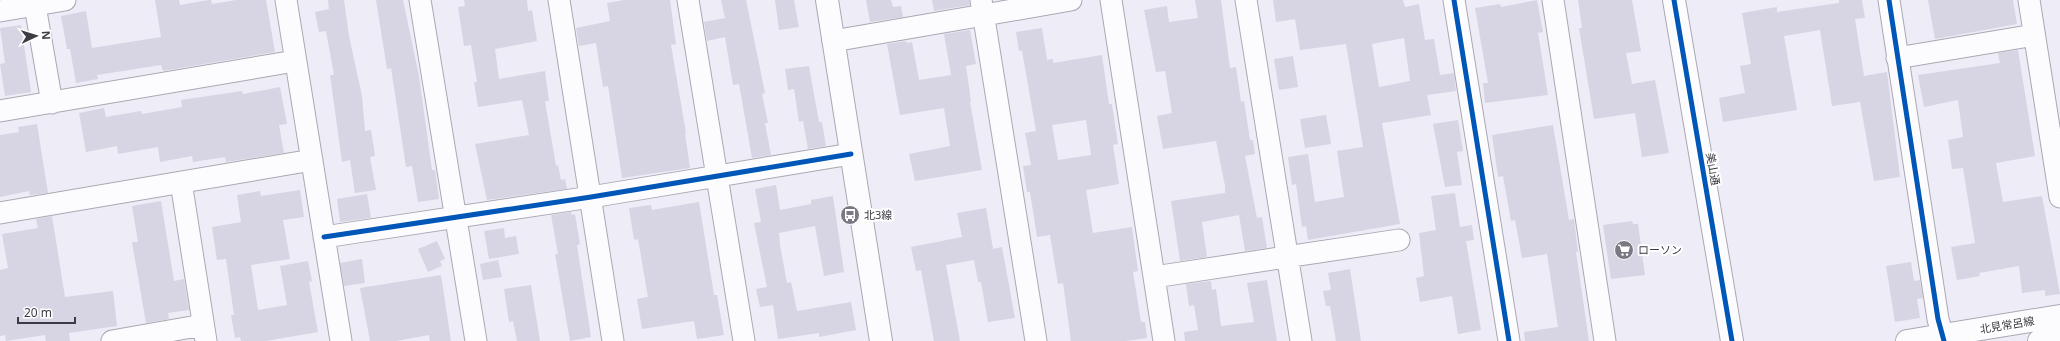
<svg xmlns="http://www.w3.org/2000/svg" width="2060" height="341" viewBox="0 0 2060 341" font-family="'Noto Sans','Noto Sans JP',sans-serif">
  <rect width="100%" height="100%" fill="#eeecf7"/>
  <path fill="#d7d4e4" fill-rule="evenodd" d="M155,0H179L180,5L209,0H211L212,4L236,0H266L275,52L163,71L161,65L97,75L98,79L76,83L70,49H67L61,16L86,11L92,48L161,37Z
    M328,0H344L349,36L362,96L365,131L371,130L375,156L370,157L376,190L355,193L350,160L342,162L330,75H334L326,31L319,32L315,12L329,9Z
    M376,0H403L419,76L432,170H435L439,199L418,202L412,166L406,167L391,68L387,69Z
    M464,0H527L528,11L532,10L537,41L495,49L499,79L545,71L549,101H545L556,166L558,165L561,180L565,179L567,189L487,200L475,144L529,135L522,100L478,107L474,82H477L471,45L464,46L458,7L465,6Z
    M624,0H670L676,44L671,45L686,133H685L690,168L622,178L608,86L603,87L596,43L579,46L576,28L610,21L607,3Z
    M721,0H746L765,93L762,94L768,123H765L771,155L752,158L739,84L733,85L725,37L707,41L704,22L725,18Z
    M775,0H794L799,27L779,30Z
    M866,0H891L893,7L901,6L903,17L870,22Z
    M932,0H969L970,5L934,11Z
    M1195,0H1221L1230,68L1236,67L1241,102L1244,101L1250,140H1253L1255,154L1245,156L1257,218L1262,217L1267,248L1245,251L1239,215L1202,222L1207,257L1180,261L1171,201L1225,193V186L1216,141L1163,149L1157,116L1172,113L1165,71L1156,72L1144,10L1167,6L1169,22L1198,18Z
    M1273,0H1403L1405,7L1419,4L1425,40L1434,39L1440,75L1454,73L1456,91L1427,95L1431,115L1382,123L1400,224L1308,240L1306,226L1302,227L1296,184L1292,185L1288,157L1308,154L1315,202L1344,197L1337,151L1363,147L1346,44L1300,50L1295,19L1276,22ZM1404,38L1410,81L1379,87L1372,44Z
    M1537,0L1543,32L1538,33L1548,95L1485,103L1483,83H1488L1475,8L1500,4L1501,7Z
    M1578,0H1632L1641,51L1626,53L1632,84L1655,80L1669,153L1642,157L1635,113L1594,119L1579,28H1582Z
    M1839,0H1862L1865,18L1855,19L1864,76L1887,72L1900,177L1874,181L1860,102L1832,106L1820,30L1784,36L1797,110L1723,122L1719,98L1745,93L1740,66L1751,64L1742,13L1777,7V12L1839,3Z
    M1928,0H2013L2017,24L1935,39Z
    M21,25L31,92L5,96L0,64L5,63L0,28Z
    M1042,28L1047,60L1053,59V63L1102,55L1109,104H1112L1115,125L1118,144L1113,145L1119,184L1086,190L1093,233L1132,227L1138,271L1133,272L1141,322H1145L1147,338L1126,341H1071L1063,283L1058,284L1050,235L1037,237L1030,192H1027L1023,166L1031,165L1025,133L1036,131L1022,51H1019L1016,32ZM1086,120L1091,155L1058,160L1052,125Z
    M970,30L976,64L966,66L971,101L970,102L982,170L915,181L909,154L950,146L944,108L900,115L887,44L906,41L907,43L912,42L919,80L951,75L944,34Z
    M2018,50L2035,156L1996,163L2003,202L2042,196L2060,294L2045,296V290L2022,293L2019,266L1979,273L1980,276L1957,280L1951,247L1975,243L1963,168L1952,169L1948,140L1963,137L1958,100L1924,107L1918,75L2000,63L1998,53Z
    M1293,56L1298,87L1279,90L1274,59Z
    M809,66L819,122H822L826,146L808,149L803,121L799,122L794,89L788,90L785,69Z
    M280,87L287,124L279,125L284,153L226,162L225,157L193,162L192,156L160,162L158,147L118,154L117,146L86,152L79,113L104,108L106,117L141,111L142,114L182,107L181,100L242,91L243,94Z
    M1326,115L1331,144L1305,148L1300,119Z
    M1458,120L1463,151L1457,152L1462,185L1445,187L1433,124Z
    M37,124L48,193L30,195L29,191L0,197V135L19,132L18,127Z
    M1553,125L1569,220L1574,219L1578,252H1576L1589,341H1525L1524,332L1558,327L1547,254L1522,258L1515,220L1511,221L1503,176L1498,177L1492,135Z
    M776,185L780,210L811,204V200L833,196L844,272L824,276L815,226L779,233L780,245L787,283L791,282L797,311L851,302L856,330L819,337V333L778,339L773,305L760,307L756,289L767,287L754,223L761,222L755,189Z
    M300,190L304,217L283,220L290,259L251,265L258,310L287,305L280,266L308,261L312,281L309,282L318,332L266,341H241L240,337L235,338L231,315H234L226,259L217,260L212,227L241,222L237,195L260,191L261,196Z
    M1455,193L1460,227L1472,225L1474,240L1466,241L1481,330L1458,334L1452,296L1420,302L1416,278L1424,276L1419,233L1436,230L1431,196Z
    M367,194L371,218L340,222L337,199Z
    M161,201L174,281L184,279L189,310L168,313L169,319L146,323L132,242H138L132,206Z
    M699,202L714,295H717L724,335L697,339L694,321L642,329L637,299L648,297L638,239L634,240L629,208L651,205L652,210Z
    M986,208L993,249L1002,247L1015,318L988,322L981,282H978L974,260L946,265L960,341H934L921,270L916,271L911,247L962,237L957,213Z
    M571,212L572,215L575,214L580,244L577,245L591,337L570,341L555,254H558L551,215Z
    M52,216L65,297L113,291L117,326L69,333L70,341H46L45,335L6,341L5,335L0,336V270L8,268L2,234L38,228L36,219Z
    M1632,221L1633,224H1638L1645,275L1611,279L1603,225Z
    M504,228L505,238L516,236L519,254L489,259L484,231Z
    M437,241L445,259L440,261L442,266L428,272L418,249Z
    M362,259L365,283L344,286L340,263Z
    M498,260L502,277L483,280L480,264Z
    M1911,262L1914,281L1920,280L1923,298L1917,299L1920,318L1895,322L1886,266Z
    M1350,269L1361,341H1336L1330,306H1326L1323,291L1331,290L1328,273Z
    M441,275L451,341H430L429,335L396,341H370L360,288Z
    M1267,280L1277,341H1185L1184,332L1198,330L1194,305L1189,306L1186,284L1211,281L1212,290L1216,289L1221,326L1254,322L1247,283Z
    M531,285L540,341H517L513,321L509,322L504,289Z"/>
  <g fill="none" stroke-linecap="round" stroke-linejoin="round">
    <defs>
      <path id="minor" d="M34,0L52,103
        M286,0L341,341
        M420,0L476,341
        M559,0L613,341
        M688,0L744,341
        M981,0L1036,341
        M1111,0L1164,341
        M1246,0L1301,341
        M1454,0L1509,341
        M1553,0L1605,341
        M1889,0L1938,319L1944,341
        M2029,0L2060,197
        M0,11L65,0
        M833,41L1071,0
        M1897,58L2034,35
        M0,111L295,61
        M181,182L206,341
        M0,213L312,160
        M324,237L591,197L851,154
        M1154,277L1399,240
        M112,341L203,325"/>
      <path id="tertiary" d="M827,0L881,341
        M1674,0L1732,341"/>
      <path id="primary" d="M1907,341L2060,316
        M2039,341L2060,337"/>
    </defs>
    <use href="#minor" stroke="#aaa8b2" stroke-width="23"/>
    <use href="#tertiary" stroke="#aaa8b2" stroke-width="24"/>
    <use href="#primary" stroke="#aaa8b2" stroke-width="24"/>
    <use href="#minor" stroke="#fcfcfe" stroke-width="21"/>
    <use href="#tertiary" stroke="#fcfcfe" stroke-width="22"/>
    <use href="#primary" stroke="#fcfcfe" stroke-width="22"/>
    <defs>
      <path id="cycleway" d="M1454,0L1509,341
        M1674,0L1732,341
        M1889,0L1938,319L1944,341
        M324,237L591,197L851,154"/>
    </defs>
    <use href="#cycleway" stroke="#fff" stroke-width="8"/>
    <use href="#cycleway" stroke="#0057b8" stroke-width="5"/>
  </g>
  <defs>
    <symbol id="bus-disc" viewBox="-11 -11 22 22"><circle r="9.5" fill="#7a7882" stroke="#fff"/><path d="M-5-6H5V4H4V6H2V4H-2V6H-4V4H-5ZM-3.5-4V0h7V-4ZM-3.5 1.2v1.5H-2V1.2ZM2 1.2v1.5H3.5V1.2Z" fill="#fff"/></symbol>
    <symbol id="supermarket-disc" viewBox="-11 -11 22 22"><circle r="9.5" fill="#7a7882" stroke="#fff"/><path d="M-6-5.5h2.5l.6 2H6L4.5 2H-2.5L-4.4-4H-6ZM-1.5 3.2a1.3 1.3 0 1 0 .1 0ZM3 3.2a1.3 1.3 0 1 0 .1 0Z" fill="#fff"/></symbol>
  </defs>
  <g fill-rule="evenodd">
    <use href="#bus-disc" x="839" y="204" width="22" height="22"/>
    <use href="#supermarket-disc" x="1613" y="239" width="22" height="22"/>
  </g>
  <g text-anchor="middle" stroke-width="4" stroke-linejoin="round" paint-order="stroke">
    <g font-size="11" fill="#3c3a43" stroke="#fff">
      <text transform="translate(1713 169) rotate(80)" y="4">美山通</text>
      <text transform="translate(2007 325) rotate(-9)" y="4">北見常呂線</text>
    </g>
    <g font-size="11" fill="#3c3a43" stroke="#fff" text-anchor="start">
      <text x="864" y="219">北3線</text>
      <text x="1638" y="254">ローソン</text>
    </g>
  </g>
  <g transform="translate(36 36) rotate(86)" stroke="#ffffff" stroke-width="3" paint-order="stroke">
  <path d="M0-3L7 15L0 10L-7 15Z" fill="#3c3a43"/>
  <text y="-6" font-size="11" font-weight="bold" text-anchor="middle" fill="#3c3a43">N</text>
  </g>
  <path d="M18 317v6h57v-6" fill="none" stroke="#3c3a43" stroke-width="2"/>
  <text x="24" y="317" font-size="12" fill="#3c3a43" stroke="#ffffff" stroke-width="3" paint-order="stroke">20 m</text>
</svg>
